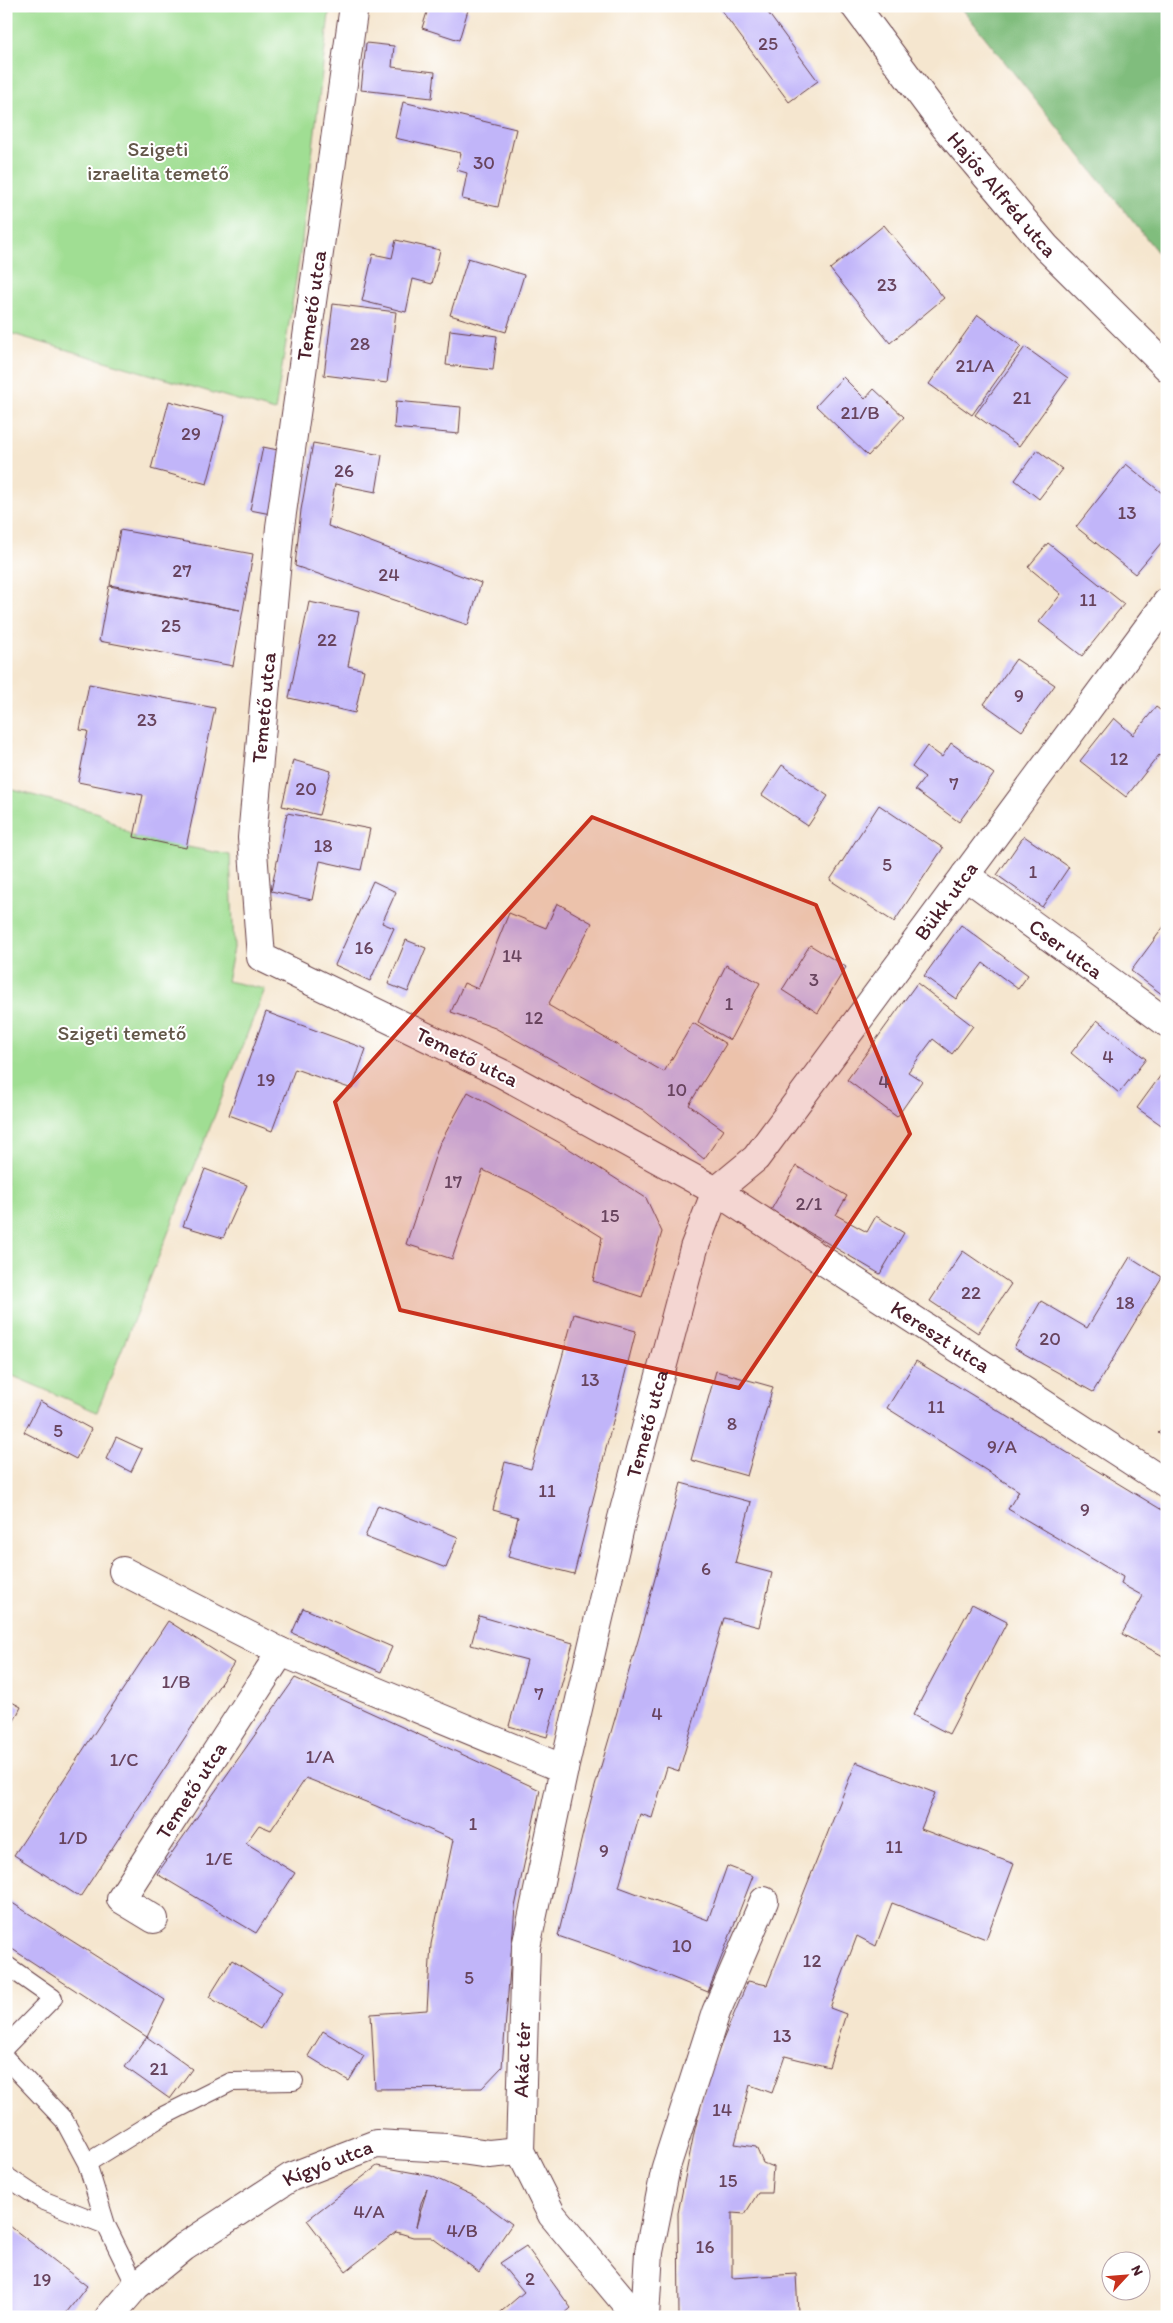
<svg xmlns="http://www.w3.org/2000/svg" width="1173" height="2323" viewBox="0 0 1173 2323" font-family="Itim,sans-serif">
  <rect width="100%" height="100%" fill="#fff"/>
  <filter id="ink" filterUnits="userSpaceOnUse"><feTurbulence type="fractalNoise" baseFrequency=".02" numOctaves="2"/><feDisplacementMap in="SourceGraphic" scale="10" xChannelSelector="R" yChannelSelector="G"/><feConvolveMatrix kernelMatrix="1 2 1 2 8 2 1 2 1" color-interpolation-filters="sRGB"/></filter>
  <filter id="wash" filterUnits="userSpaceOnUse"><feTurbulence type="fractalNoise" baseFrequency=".0096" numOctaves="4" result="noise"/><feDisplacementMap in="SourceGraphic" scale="20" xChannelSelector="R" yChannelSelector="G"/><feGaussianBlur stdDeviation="1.12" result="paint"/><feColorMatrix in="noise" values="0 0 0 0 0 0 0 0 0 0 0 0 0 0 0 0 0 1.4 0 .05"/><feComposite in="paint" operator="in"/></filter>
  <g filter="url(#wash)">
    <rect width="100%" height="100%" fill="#f5e6cf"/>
    <path fill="#a0de93" stroke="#757e5f" d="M6,6H330L301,248L275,411L6,332Z
      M6,788L99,813L134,837L230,855L234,948L227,981L265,989L97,1412L6,1373Z"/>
    <path fill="#80bd7d" stroke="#656e54" d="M960,6H1167V264Z"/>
    <g id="blocks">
      <path fill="#c1b5f9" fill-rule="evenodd" d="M429,6H456L468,10L459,40L422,28Z
        M718,6H763L818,81L789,102Z
        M366,43L394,46L392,67L435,72L432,98L361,90Z
        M403,102L516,129L498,207L462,199L467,173L457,170L461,153L395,138Z
        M884,225L944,298L890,343L830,269Z
        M396,240L440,250L432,284L413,279L406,312L362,301L373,254L392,258Z
        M468,258L524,275L506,332L450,315Z
        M333,304L396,312L387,383L324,375Z
        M978,315L1021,346L972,415L929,384Z
        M450,330L497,336L493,370L446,365Z
        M1025,347L1068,378L1019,446L975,415Z
        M843,377L865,399L874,389L904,417L868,456L816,406Z
        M169,401L225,416L207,484L151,469Z
        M396,401L461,407L459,434L394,428Z
        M313,443L382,455L376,492L335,484L328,526L481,583L468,625L295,566L301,510Z
        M263,447L288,452L276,515L250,510Z
        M1037,450L1062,469L1039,499L1015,480Z
        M1126,464L1167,497V536L1135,574L1076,527Z
        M120,530L253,554L233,666L99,641L109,586L240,610L110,585Z
        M1048,543L1124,604L1082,656L1039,622L1061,594L1028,567Z
        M309,602L359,612L348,666L364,670L355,713L289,698Z
        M1016,659L1055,685L1022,731L984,704Z
        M89,684L215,708L186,848L134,837L143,795L78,782L88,731L80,730Z
        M1156,707L1167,715V762L1159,755L1126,797L1080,761L1114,718L1133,735Z
        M951,743L994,774L959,822L915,790L925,777L912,767L927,746L942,757Z
        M293,760L331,771L319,815L282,806Z
        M782,765L828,796L808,826L762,795Z
        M879,805L943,848L894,922L830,880Z
        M287,813L370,829L361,870L320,861L312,900L271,891Z
        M1024,836L1069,867L1042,907L997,875Z
        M373,881L396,892L382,923L394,928L370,981L335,965Z
        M557,903L592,923L548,1005L664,1072L693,1023L726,1044L689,1105L724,1130L704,1159L643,1110L495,1028L451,1012L464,983L478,989L509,913L546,928Z
        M961,925L1028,975L1018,989L983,963L956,999L924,976Z
        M1165,925L1167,926V998L1131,971Z
        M406,940L426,948L408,992L388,984Z
        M810,945L846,967L818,1013L782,990Z
        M726,965L760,983L730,1040L698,1022Z
        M917,983L973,1026L952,1054L933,1039L908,1072L922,1081L897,1117L847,1080Z
        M266,1012L366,1049L352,1089L295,1069L272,1131L229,1115Z
        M1097,1020L1146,1059L1119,1093L1071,1053Z
        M1161,1075L1167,1079V1129L1137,1108Z
        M468,1092L560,1143L646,1198L662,1232L642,1297L593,1281L602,1237L529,1192L483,1170L452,1259L406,1244L439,1145Z
        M796,1166L847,1196L836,1215L867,1232L876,1216L904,1233L880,1274L771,1210Z
        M205,1169L247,1185L223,1238L183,1226Z
        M963,1251L1011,1284L978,1333L930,1301Z
        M1130,1257L1162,1277L1093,1392L1014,1348L1041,1301L1087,1328Z
        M574,1314L636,1331L574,1574L508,1557L518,1517L493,1510L505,1462L531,1469Z
        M916,1361L1167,1513V1654L1165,1657L1122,1634L1143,1596L1121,1584L1123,1577L1008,1509L1019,1491L887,1408Z
        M716,1371L773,1387L747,1476L691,1460Z
        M40,1401L91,1429L76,1459L24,1432Z
        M1167,1426V1438L1158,1433Z
        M116,1437L142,1449L131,1472L106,1459Z
        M681,1483L751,1502L735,1563L772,1573L759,1627L724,1618L679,1771L667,1767L652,1818L640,1814L619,1887L708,1920L727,1866L753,1876L708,1992L631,1961L558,1936L591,1800L639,1637Z
        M378,1505L458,1537L446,1568L365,1537Z
        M972,1604L1007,1622L949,1734L913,1715Z
        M303,1608L392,1647L381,1672L292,1633Z
        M479,1616L573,1643L547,1737L509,1726L527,1660L471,1645Z
        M168,1621L234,1663L80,1897L14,1855Z
        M295,1678L540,1790L515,1907L502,2067L482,2088L375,2089L371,2014L427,2010L431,1944L453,1840L376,1806L306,1778L271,1830L259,1825L246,1843L295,1873L256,1933L157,1874Z
        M6,1699L21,1707L6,1737Z
        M856,1762L935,1793L921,1829L1014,1864L986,1939L892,1903L876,1946L857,1936L830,2008L846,2014L829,2067L785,2056L772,2093L750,2085L735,2144L756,2147L763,2163L773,2167L771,2193H758L745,2214L732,2213V2278L796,2274L798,2312L726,2317H679L678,2213L694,2133L708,2075L748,1981L767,1985Z
        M6,1899L165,2000L147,2037L192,2069L170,2099L125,2067L147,2037L6,1945Z
        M232,1960L282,1992L260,2029L209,1997Z
        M323,2031L364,2056L349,2081L308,2056Z
        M377,2166L431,2176L474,2196L512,2224L479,2272L431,2237H413L396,2232L346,2271L307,2220ZM427,2189L416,2227L421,2203Z
        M6,2223L87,2286L63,2317H6Z
        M526,2246L571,2308L561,2317H495L524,2292L500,2263Z"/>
    </g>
  </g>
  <g filter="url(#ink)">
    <use href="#blocks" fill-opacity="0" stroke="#643d44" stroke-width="1"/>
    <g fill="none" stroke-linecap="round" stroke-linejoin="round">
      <defs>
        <path id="lane" d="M6,1965L53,1998L6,2046
          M6,2059L64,2120L87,2163L106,2225L136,2286
          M87,2163L163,2116L231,2082L294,2081
          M6,2176L42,2200L106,2225"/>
        <g id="street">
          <path id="s1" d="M855,6L945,127L1046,247L1167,367"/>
          <path id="s2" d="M1167,602L756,1158L716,1191L1167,1484"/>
          <path id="s3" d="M965,875L1167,1023"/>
          <path id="s4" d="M123,1571L281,1652L564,1769L622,1518L694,1248L716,1191L503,1074L261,957L252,838L280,527L354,6"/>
          <path d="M564,1769L526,1947L520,2151L552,2215L637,2317"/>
          <path id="s5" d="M154,1919L121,1899L281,1652"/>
          <path id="s6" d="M109,2317L136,2286L184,2247L291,2177L376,2144L447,2148L489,2154L520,2151"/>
          <path d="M645,2317L649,2252L666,2167L716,2012L764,1901"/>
        </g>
      </defs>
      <use href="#lane" stroke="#643d44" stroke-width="20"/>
      <use href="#street" stroke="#643d44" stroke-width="30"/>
      <use href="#lane" stroke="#fff" stroke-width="18"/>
      <use href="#street" stroke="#fff" stroke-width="28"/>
    </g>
  </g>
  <path fill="#c8321e" fill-opacity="0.2" stroke="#c8321e" stroke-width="4" stroke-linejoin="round" d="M592,817L816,905L910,1134L739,1388L400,1310L335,1102Z"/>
  <g text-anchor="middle" stroke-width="4" stroke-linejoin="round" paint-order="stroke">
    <g font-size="19" fill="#68445e">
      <text x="768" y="50">25</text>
      <text x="484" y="169">30</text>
      <text x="887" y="291">23</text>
      <text x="360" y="350">28</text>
      <text x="975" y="372">21/A</text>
      <text x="1022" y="404">21</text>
      <text x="860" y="419">21/B</text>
      <text x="191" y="440">29</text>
      <text x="344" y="477">26</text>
      <text x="1127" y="519">13</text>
      <text x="182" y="577">27</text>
      <text x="389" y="581">24</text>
      <text x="1088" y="606">11</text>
      <text x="171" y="632">25</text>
      <text x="327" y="646">22</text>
      <text x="1019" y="702">9</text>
      <text x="147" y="726">23</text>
      <text x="1119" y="765">12</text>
      <text x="954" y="790">7</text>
      <text x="306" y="795">20</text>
      <text x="323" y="852">18</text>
      <text x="887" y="871">5</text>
      <text x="1033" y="878">1</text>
      <text x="364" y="954">16</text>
      <text x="512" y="962">14</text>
      <text x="814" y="986">3</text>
      <text x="729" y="1010">1</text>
      <text x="534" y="1024">12</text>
      <text x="1108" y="1063">4</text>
      <text x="266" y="1086">19</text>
      <text x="884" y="1088">4</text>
      <text x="677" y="1096">10</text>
      <text x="453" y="1188">17</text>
      <text x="809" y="1210">2/1</text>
      <text x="610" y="1222">15</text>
      <text x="971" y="1299">22</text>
      <text x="1125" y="1309">18</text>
      <text x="1050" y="1345">20</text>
      <text x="590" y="1386">13</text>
      <text x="936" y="1413">11</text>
      <text x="732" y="1430">8</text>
      <text x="58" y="1437">5</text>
      <text x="1002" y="1453">9/A</text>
      <text x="547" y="1497">11</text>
      <text x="1085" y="1516">9</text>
      <text x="706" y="1575">6</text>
      <text x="176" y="1688">1/B</text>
      <text x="539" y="1700">7</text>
      <text x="657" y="1720">4</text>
      <text x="320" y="1763">1/A</text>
      <text x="124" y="1766">1/C</text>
      <text x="473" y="1830">1</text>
      <text x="73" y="1844">1/D</text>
      <text x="894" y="1853">11</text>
      <text x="604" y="1857">9</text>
      <text x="219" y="1865">1/E</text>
      <text x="682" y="1952">10</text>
      <text x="812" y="1967">12</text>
      <text x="469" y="1984">5</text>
      <text x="782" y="2042">13</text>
      <text x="159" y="2075">21</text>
      <text x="722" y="2116">14</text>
      <text x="728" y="2187">15</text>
      <text x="369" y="2218">4/A</text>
      <text x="462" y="2237">4/B</text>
      <text x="705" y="2253">16</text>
      <text x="530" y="2285">2</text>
      <text x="42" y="2286">19</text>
    </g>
    <g font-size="21" fill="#64584a" stroke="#fff">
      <text x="158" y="156">Szigeti<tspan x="158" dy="24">izraelita temető</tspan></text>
      <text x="122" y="1040">Szigeti temető</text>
    </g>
    <g font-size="21" fill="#4a1f2b" stroke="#fff">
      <text dy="7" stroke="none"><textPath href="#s1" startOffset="239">Hajós Alfréd utca</textPath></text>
      <text dy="7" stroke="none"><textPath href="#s4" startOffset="2249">Temető utca</textPath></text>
      <text dy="7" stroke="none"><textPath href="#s4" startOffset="1844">Temető utca</textPath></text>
      <text transform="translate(946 901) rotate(-54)" y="7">Bükk utca</text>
      <text dy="7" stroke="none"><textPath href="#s3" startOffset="125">Cser utca</textPath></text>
      <text transform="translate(467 1057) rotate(26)" y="7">Temető utca</text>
      <text dy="7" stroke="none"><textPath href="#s2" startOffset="1011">Kereszt utca</textPath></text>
      <text dy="7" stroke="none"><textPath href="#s4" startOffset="839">Temető utca</textPath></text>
      <text dy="7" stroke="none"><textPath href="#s5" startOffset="168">Temető utca</textPath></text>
      <text transform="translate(522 2060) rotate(-88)" y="7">Akác tér</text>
      <text dy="7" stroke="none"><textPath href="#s6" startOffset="270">Kígyó utca</textPath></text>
    </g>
  </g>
  <rect width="1173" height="2323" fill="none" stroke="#fff" stroke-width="25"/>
  <g transform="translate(1126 2276) rotate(64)"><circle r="24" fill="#ffffff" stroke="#b7a5aa"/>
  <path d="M0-4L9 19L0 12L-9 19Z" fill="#c8321e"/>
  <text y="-8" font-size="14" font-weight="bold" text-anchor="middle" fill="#4a1f2b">N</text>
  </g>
</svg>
